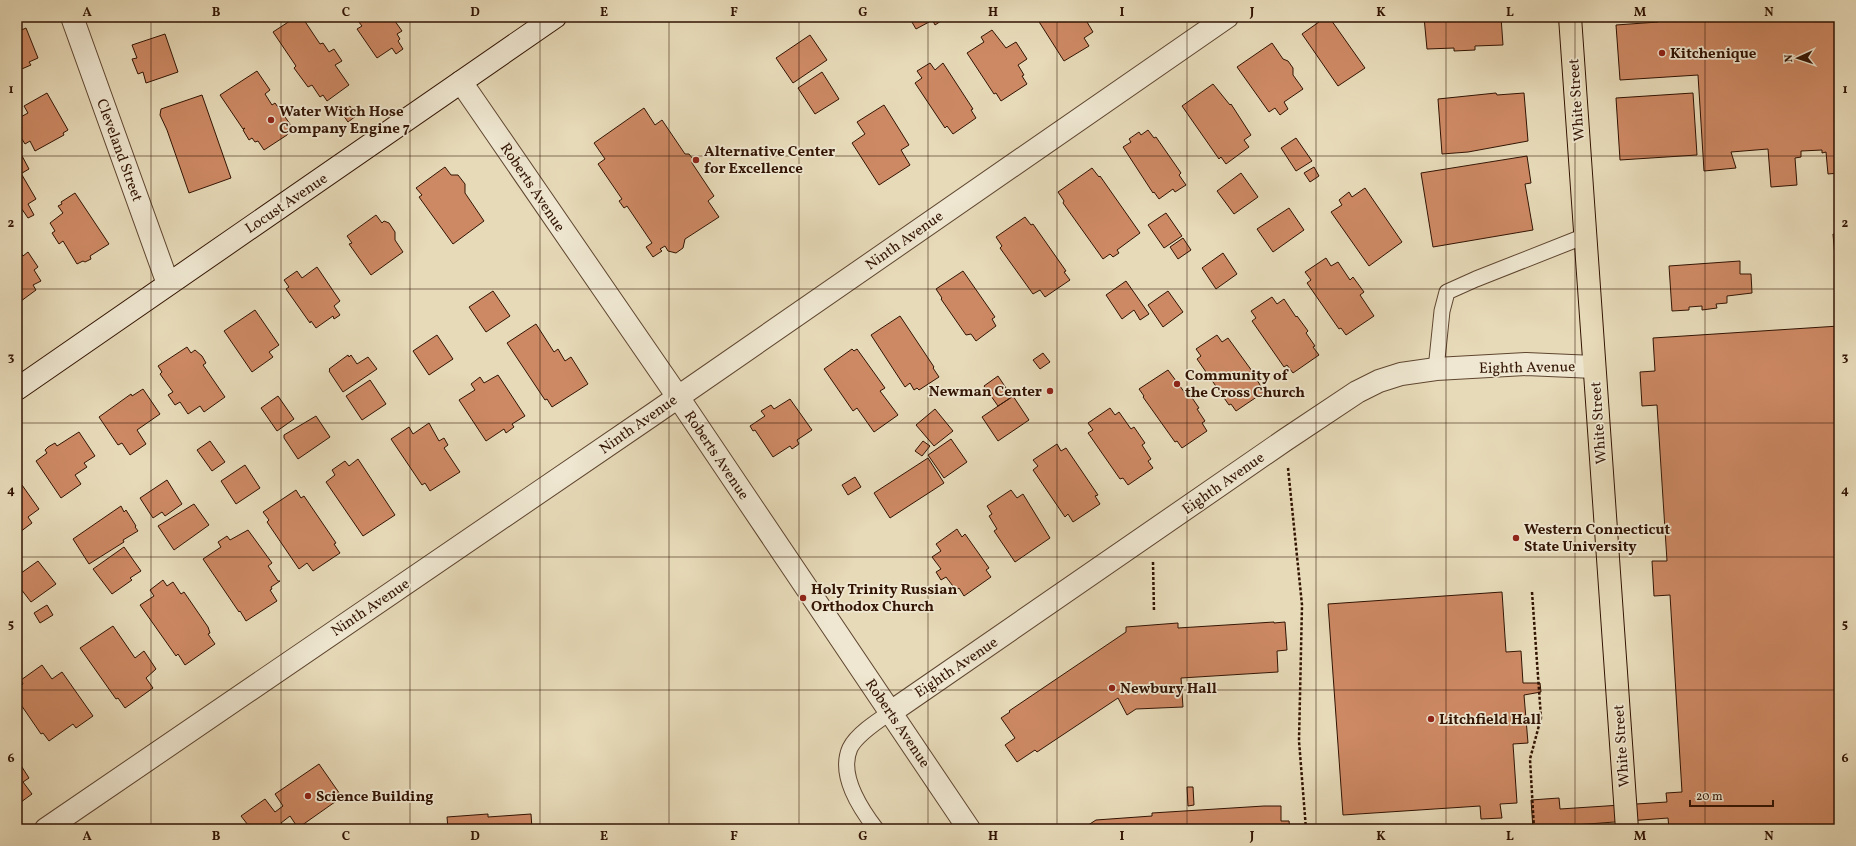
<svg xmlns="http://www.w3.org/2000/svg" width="1856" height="846" viewBox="0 0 1856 846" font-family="Vollkorn,serif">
  <rect width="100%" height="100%" fill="#e7dab8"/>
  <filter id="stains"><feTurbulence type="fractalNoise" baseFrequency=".005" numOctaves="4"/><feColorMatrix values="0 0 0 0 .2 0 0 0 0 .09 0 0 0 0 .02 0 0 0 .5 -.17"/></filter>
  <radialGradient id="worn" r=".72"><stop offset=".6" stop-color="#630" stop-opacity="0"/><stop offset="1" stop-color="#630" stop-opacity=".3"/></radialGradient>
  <path fill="#cd8964" stroke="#321403" d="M296,17H302L320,44L323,43L329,52L334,49L342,61L335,65L349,85L327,101L323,95L320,97L312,85L308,87L294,68L296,66L273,32Z
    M355,17H392L402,31L397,34L400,39L398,41L403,49L396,54L392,48L377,58L357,29L362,26Z
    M909,17H926L929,22L916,29Z
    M931,17H947L935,25Z
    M1036,17H1084L1093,32L1084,38L1089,46L1064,61Z
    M1326,17H1329L1365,68L1338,86L1302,34Z
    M1424,17H1501L1503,45L1475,46V50L1454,51V48L1427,49Z
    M1838,17L1839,173L1828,174L1826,152L1822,153V150L1801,151V157L1795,158L1797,185L1771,187L1768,149L1731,152L1736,168L1704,171L1698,75L1620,80L1616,25L1658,22V19L1674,18V21L1773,18V20Z
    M26,28L38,58L29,62L31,65L17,71V32Z
    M992,30L1006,48L1016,42L1027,59L1018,65L1024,75L1022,76L1027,84L1001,101L996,93L994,94L967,53L984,42L981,37Z
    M165,34L178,72L146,83L143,72L138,74L132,59L137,58L132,45Z
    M810,35L827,60L793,83L776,58Z
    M1272,43L1283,59L1288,61L1293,68V75L1303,89L1284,102L1288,109L1280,115L1275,108L1269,112L1237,67Z
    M930,63L935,70L943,63L973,109L971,110L976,118L953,134L947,126L945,128L915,83L922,78L917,71Z
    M257,71L270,90L265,94L272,105L275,103L290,124V128L287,135L264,150L258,141L255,142L252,138L249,140L243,130L245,128L243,129L220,95Z
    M822,72L839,99L815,114L798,88Z
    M1213,84L1230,105L1231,104L1251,135L1244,140L1249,147L1226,164L1221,157L1219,159L1182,106Z
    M47,93L68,130L63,133L64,135L35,151L30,141L25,144L17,131L22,128L17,119L28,113L24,106Z
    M1496,93L1497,95L1524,93L1528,141L1468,152L1442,154L1438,99Z
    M1693,93L1697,155L1620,160L1616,98Z
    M202,95L231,178L189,193L167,130L160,115L161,109Z
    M884,105L909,145L901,150L910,165L879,185L852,143L865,134L857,122Z
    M350,106L356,116L348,122L341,112Z
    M644,108L655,125L662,120L685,154H689L693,159L692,163L714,196L708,201L719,217L685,239L683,248L676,253L668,251L665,246L660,249L662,251L653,257L646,247L652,243L627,206L624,208L619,201L622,199L598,164L605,159L594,143Z
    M1148,130L1154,138L1156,137L1181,173L1179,175L1186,185L1175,192L1173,189L1159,199L1154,192L1153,193L1123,147L1131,142L1129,139L1139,132L1141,135Z
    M1296,138L1312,161L1296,171L1281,148Z
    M21,154L29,169L17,176V157Z
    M1527,156L1531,183L1525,184L1533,230L1433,247L1421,173Z
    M445,167L451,175H458L465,184V193L484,221L453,244L419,197L422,195L416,188Z
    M1314,167L1319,176L1310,182L1304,173Z
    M1092,168L1099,177L1100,176L1140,233L1117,250L1119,253L1113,257L1110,254L1103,259L1063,203L1064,201L1058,192Z
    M1241,173L1258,197L1234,214L1217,191Z
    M22,175L36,199L28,204L34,215L28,218L17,202V178Z
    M1365,188L1402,242L1369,266L1331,212L1342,205L1339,200L1349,192L1352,197Z
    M75,193L109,244L90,256L91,259L85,262L83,261L77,264L63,241L59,244L52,233L55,231L50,223L63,213L58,206L62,204L61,202Z
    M1289,208L1304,230L1273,252L1257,229Z
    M1166,213L1182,236L1164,248L1148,225Z
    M376,215L382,223L384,221L389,223L395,232V240L403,252L371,275L349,244L352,243L347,236Z
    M1025,217L1031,225L1033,224L1066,271L1064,272L1070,280L1045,297L1040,290L1033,294L1000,248L1002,246L996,237Z
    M1833,234H1839V268H1836Z
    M1183,238L1191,250L1178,259L1170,247Z
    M19,249L23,256L28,252L38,267L34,270L41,281L33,285L36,290L17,304V250Z
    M1223,253L1237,274L1216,289L1202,268Z
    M1326,258L1331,266L1338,262L1350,280L1353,277L1364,292L1360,295L1374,316L1346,335L1341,328L1339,329L1307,283L1311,280L1305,272Z
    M1740,261V274H1751L1752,293L1727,296V303L1716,304L1717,308L1702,310V306L1689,307V310L1672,311L1669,266Z
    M317,267L340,301L334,306L340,315L334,319L333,316L316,328L311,321L310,323L286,289L289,287L284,280L297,271L302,278Z
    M963,271L995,317L992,319L996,326L976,341L971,334L966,335L941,299L942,298L936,289Z
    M1126,281L1149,314L1140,320L1134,310L1122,319L1106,295Z
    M493,291L510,316L486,332L469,307Z
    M1168,291L1183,312L1163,327L1148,305Z
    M1272,297L1277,304L1284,299L1296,317L1297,316L1308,331L1306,333L1315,346L1313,347L1319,355L1293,373L1287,365L1284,367L1252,321L1256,318L1251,311Z
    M255,310L279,345L269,352L273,357L252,372L224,331Z
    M900,316L934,367L933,368L939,377L919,390L917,388L914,390L910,383L905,387L871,335Z
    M536,324L554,352L558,349L565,361L571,357L588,384L552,407L547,399L545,400L507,343Z
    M1839,326V829H1669L1668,818L1561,826V829H1533L1531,800L1559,798L1560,809L1667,802L1666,793L1682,792L1670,595L1654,596L1652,561H1667L1657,405L1642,406L1640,372L1655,371L1653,338Z
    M437,335L453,359L429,375L413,351Z
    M1217,335L1222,342L1228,338L1252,371L1264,392L1236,411L1231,404L1229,405L1197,359L1201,356L1196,349Z
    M187,347L191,353L195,350L202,356L206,363L203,365L225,397L204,412L200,406L188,414L180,402L175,405L168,395L173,392L160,374L162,372L158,366Z
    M852,349L854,351L857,349L885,388L880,391L898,415L874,432L857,408L853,411L824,369Z
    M1043,353L1050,362L1040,369L1033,360Z
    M348,355L349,357L351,355L357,364L368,357L377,369L343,392L329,371L330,370L329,369Z
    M1168,370L1185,393L1188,392L1199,408L1197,409L1205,421L1202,423L1207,431L1182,448L1177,441L1175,442L1143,397L1144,396L1139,389Z
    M498,375L525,416L512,424L514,427L506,433L504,429L486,441L459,400L475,390L471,384L480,377L484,383Z
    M998,376L1012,397L998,406L984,386Z
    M370,380L386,404L362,420L346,396Z
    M143,389L160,414L137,430L146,444L130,455L122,443L118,445L99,417L131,394L132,396Z
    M278,396L294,419L277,431L261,408Z
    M1013,396L1029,420L998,441L982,417Z
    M790,399L812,430L797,440L799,444L792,449L790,446L773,457L755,430L753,431L750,426L765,416L761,411L771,405L774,409Z
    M1110,408L1115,415L1119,412L1131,429L1134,427L1145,443L1142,445L1151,459L1148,461L1153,468L1128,485L1123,478L1120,479L1088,433L1093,430L1088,423Z
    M935,409L953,431L934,446L916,425Z
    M316,416L330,437L298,459L284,438V435Z
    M429,423L439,441L444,438L448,445L444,448L460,472L430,491L425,483L422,485L391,439L409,427L413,434Z
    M79,432L95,456L84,463L87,467L75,475L81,484L61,498L36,461L47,453L45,450L48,447L55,443L57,446Z
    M951,439L967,462L944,478L928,455Z
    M210,441L225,462L212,471L197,450Z
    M923,441L930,446L922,456L915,451Z
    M1057,444L1061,451L1066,448L1098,495L1095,496L1100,504L1073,522L1068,514L1065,517L1033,470L1038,466L1033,460Z
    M928,458L944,483L890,518L874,493Z
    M358,459L395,515L363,536L326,482L335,475L332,470L345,461L349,466Z
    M245,465L260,488L236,504L221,481Z
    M855,477L861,487L848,495L842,485Z
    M17,478L39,509L28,517L32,523L20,532L17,528Z
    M167,480L182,504L165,516L162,512L153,518L140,498Z
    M296,490L301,498L304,496L336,543L334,544L340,553L313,571L307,563L299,569L267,522L269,520L263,512Z
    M1011,490L1017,498L1023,494L1050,538L1015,562L994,531L997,529L989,516L992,514L987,506Z
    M194,504L209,525L174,550L158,526Z
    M121,506L124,512L126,510L136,526L135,527L138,531L123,540L124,542L89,564L73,539Z
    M957,529L962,537L965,534L989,568L986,570L991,577L964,596L959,588L956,590L946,577L941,580L936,572L941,569L932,557L941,551L936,544Z
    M248,530L272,563L268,566L278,581H280L271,587L272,589L270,590L277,601L246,621L240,611L239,612L203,559L221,547L218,542L227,536L230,540Z
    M124,547L141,571L130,578L132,580L112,594L93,569Z
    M38,561L56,584L31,602L17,584V576Z
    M163,580L167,586L173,582L181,594L184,592L208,627L210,633L208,634L215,644L185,665L178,654L176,656L140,605L154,596L150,590Z
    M1502,592L1506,652L1521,651L1523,683H1540L1541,692L1524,695L1528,743L1513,744L1517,803L1500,804L1502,818L1481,819L1480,806L1343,815L1328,604Z
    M47,605L53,615L40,623L34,613Z
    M1274,622V623L1285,622L1287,650L1277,651L1278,672L1181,678L1183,707L1136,709L1127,715L1118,698L1037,752L1035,750L1017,762L1005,745L1015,738L1001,718L1010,712L1009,711L1126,632V627L1178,623V628Z
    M113,626L135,658L144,651L156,669L146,678L153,688L125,708L118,698L116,699L80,648Z
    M42,665L52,679L62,672L93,716L76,728L73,724L49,741L43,733L41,734L17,699V689L23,684L21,680Z
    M20,764L29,778L23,782L32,794L17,805V766Z
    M319,764L342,797L298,828L290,816L281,823L285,829H251L241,816L265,799L275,812L283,806L275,794Z
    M1187,787H1193L1194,805L1188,806Z
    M1264,806H1281V821H1289L1290,829H1082L1096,820L1152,816V813Z
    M488,814V817L531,814L532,829H448L447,817Z"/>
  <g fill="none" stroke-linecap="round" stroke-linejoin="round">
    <defs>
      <path id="lane" d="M1436,369L1442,311L1447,292L1476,279L1585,236
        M876,829C860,808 838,775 850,748C857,734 879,720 891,712"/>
      <path id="street" d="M72,17L168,284
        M461,82L678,397L969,829
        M891,712L1285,440L1357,392L1379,381L1401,374L1436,369L1526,364L1594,367
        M46,829L655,413L1227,17"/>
      <path id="secondary" d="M17,389L555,17"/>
      <path id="primary" d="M1570,17L1627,829"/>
    </defs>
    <use href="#lane" stroke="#5f4630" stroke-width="17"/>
    <use href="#street" stroke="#5f4630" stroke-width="24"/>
    <use href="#secondary" stroke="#321403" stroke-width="24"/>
    <use href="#primary" stroke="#321403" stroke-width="24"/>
    <path stroke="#321403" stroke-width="2.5" stroke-dasharray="3 2" stroke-linecap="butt" d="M1288,468L1302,605L1299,741L1306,829
      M1153,562L1154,612
      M1532,592L1541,718L1530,759L1534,829"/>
    <use href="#lane" stroke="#efe7d1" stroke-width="15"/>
    <use href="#street" stroke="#efe7d1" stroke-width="22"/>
    <use href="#secondary" stroke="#efe7d1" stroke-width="22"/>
    <use href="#primary" stroke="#e7dab8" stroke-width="22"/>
  </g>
  <path fill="none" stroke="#321403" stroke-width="1" stroke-opacity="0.55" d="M151,17V829M281,17V829M410,17V829M540,17V829M669,17V829M799,17V829M928,17V829M1057,17V829M1187,17V829M1316,17V829M1446,17V829M1575,17V829M1705,17V829M17,156H1839M17,289H1839M17,423H1839M17,557H1839M17,690H1839"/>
  <g fill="#8f2418" stroke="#efe7d1" stroke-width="1.5">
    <circle cx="1662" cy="53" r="4"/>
    <circle cx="271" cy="120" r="4"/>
    <circle cx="696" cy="160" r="4"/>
    <circle cx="1177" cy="384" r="4"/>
    <circle cx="1050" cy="391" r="4"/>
    <circle cx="1516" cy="538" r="4"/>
    <circle cx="803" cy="598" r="4"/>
    <circle cx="1112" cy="688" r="4"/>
    <circle cx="1431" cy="719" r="4"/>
    <circle cx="308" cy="796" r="4"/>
  </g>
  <g text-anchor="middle" stroke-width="3.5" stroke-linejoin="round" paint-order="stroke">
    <g font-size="15" font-weight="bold" fill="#321403" stroke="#efe7d1" text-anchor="start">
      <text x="1670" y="58">Kitchenique</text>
      <text x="279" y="116">Water Witch Hose<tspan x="279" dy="17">Company Engine 7</tspan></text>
      <text x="704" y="156">Alternative Center<tspan x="704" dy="17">for Excellence</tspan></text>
      <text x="1185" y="380">Community of<tspan x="1185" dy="17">the Cross Church</tspan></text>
      <text x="1042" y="396" text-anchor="end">Newman Center</text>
      <text x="1524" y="534">Western Connecticut<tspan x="1524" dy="17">State University</tspan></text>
      <text x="811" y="594">Holy Trinity Russian<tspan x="811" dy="17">Orthodox Church</tspan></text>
      <text x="1120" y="693">Newbury Hall</text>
      <text x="1439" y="724">Litchfield Hall</text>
      <text x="316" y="801">Science Building</text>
    </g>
    <g font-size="15" fill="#321403" stroke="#efe7d1">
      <text transform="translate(1576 100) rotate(-94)" y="5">White Street</text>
      <text transform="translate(120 150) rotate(70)" y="5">Cleveland Street</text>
      <text transform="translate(533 187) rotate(56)" y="5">Roberts Avenue</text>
      <text transform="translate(286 203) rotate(-34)" y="5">Locust Avenue</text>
      <text transform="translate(904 240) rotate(-35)" y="5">Ninth Avenue</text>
      <text transform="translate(1527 367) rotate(-1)" y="5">Eighth Avenue</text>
      <text transform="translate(1598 423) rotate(-94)" y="5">White Street</text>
      <text transform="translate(638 424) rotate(-35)" y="5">Ninth Avenue</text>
      <text transform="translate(717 455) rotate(56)" y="5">Roberts Avenue</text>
      <text transform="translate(1223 483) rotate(-35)" y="5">Eighth Avenue</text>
      <text transform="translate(370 607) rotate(-34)" y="5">Ninth Avenue</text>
      <text transform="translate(956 667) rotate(-34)" y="5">Eighth Avenue</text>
      <text transform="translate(898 723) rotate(56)" y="5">Roberts Avenue</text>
      <text transform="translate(1621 746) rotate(-94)" y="5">White Street</text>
    </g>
  </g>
  <rect width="1856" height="846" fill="none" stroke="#e7dab8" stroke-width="44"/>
  <g transform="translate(1798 58) rotate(267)" stroke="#efe7d1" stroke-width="3" paint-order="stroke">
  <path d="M0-3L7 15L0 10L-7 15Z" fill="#321403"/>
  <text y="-6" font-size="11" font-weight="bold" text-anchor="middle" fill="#321403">N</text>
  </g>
  <path d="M1690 800v6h83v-6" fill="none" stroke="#321403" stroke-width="2"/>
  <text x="1696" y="800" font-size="12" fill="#321403" stroke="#efe7d1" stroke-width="3" paint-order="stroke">20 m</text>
  <rect x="22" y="22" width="1812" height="802" fill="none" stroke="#321403" stroke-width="1.5"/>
  <g font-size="13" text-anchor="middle" font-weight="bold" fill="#321403">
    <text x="87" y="16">A</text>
    <text x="216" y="16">B</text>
    <text x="346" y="16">C</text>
    <text x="475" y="16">D</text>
    <text x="604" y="16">E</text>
    <text x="734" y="16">F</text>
    <text x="863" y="16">G</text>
    <text x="993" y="16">H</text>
    <text x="1122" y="16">I</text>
    <text x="1252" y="16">J</text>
    <text x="1381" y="16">K</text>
    <text x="1510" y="16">L</text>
    <text x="1640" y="16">M</text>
    <text x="1769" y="16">N</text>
    <text x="11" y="93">1</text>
    <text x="1845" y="93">1</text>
    <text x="11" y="227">2</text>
    <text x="1845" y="227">2</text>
    <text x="11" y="361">3</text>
    <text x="1845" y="361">3</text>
    <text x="11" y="494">4</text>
    <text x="1845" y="494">4</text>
    <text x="11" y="628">5</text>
    <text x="1845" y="628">5</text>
    <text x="11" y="762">6</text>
    <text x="1845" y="762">6</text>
    <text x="87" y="840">A</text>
    <text x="216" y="840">B</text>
    <text x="346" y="840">C</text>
    <text x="475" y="840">D</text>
    <text x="604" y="840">E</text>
    <text x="734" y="840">F</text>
    <text x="863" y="840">G</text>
    <text x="993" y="840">H</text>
    <text x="1122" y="840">I</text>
    <text x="1252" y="840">J</text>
    <text x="1381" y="840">K</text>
    <text x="1510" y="840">L</text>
    <text x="1640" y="840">M</text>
    <text x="1769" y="840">N</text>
  </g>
  <rect width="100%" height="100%" filter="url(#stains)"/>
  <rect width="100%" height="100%" fill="url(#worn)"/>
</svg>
